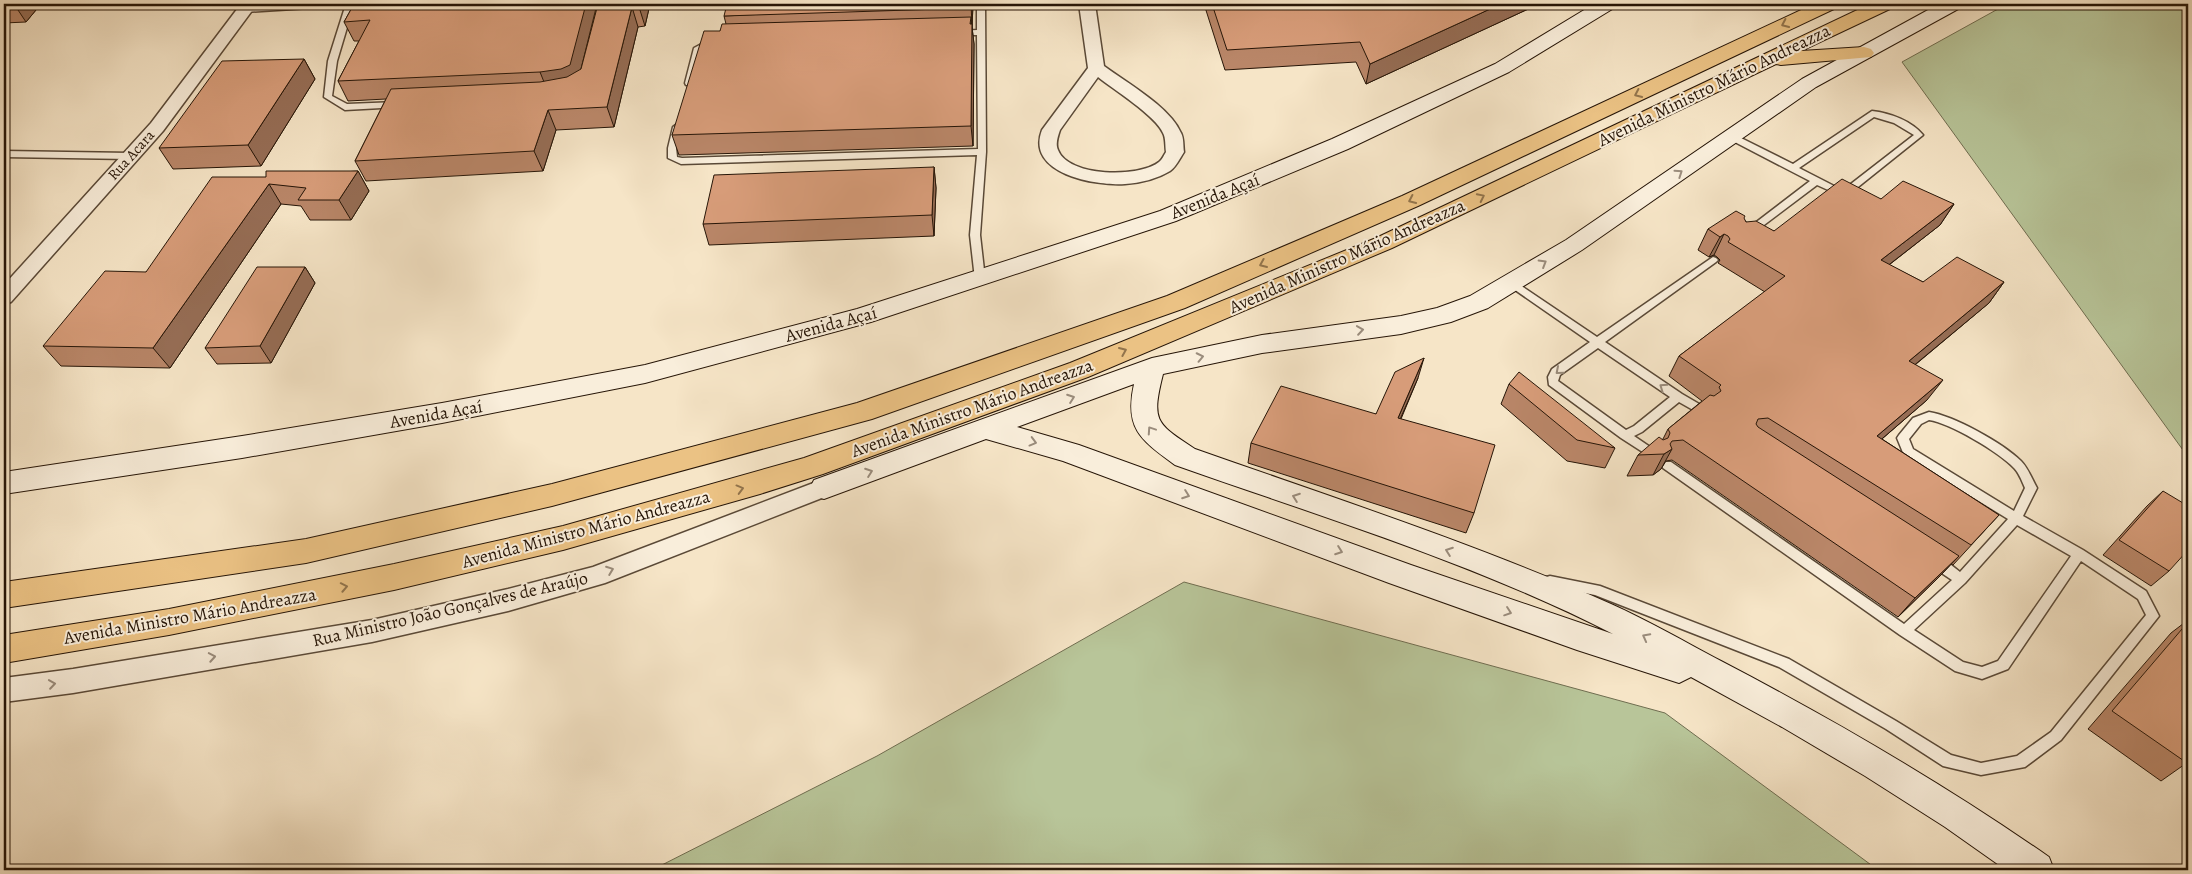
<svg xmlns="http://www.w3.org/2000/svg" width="2192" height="874" viewBox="0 0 2192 874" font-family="Alegreya,serif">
  <rect width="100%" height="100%" fill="#f6e5c7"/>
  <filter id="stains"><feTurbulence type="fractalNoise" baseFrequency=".004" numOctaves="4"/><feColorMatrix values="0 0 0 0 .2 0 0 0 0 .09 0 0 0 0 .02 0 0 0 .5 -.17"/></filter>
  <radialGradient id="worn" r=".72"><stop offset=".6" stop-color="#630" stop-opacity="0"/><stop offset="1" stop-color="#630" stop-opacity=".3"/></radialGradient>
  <path fill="#b8c599" stroke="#6f6d50" d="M2007,4H2188V457L1902,62Z
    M1184,582L1665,713L1878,870H652L877,756Z"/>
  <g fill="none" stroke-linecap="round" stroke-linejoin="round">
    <defs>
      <path id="lane" d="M308,4H346L342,6L244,12L240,10L244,8Z
        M346,4H354L337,61L332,96L347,104L397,102L401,105L400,107L345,110L324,97L328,61Z
        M977,4H985L986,152L980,235L985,279L984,281H976L975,279L970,235L977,155L681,164L668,158V148L673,127L677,124L681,127L676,148L677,157L682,158L978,149L977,35H958L954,33L958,31L977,30Z
        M709,40L716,42L702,49L693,83L692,85H686L685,83L694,48Z
        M1872,111C1890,113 1912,121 1923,135L1853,191L1837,194L1817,185L1752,234H1746L1744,232L1746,230L1810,181L1729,139V135H1735L1793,164ZM1874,117L1894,123L1914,135L1847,187L1838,188L1799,168Z
        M4,151L130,153L135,156L130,159L4,157Z
        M1713,257L1716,258L1718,260L1716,262L1605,342L1682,394L1706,408L1708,411L1702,415L1679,402L1642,432L1634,436L1656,451L1658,454L1656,457L1652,458L1621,438L1549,385L1548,377L1552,369L1590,342L1505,283L1506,281H1514L1597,337ZM1598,348L1670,397L1634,426L1626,430L1558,381L1560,375Z
        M1929,412C1954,416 2003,443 2021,461C2028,468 2032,479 2037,488L2023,516L2083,550L2146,591L2159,616L2061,740L2025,767L1981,775L1943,766L1886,729L1779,667L1595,595L1550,586L1546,585L1544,581L1546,577L1550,576L1600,586L1789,659L1896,721L1951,755L1981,763L2017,756L2051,732L2146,615L2138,599L2081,561L2008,669L1982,679L1955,671L1900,635L1663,468L1661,465L1663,462H1671L1904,624L1952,580L1931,566L1929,562L1931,558C1941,555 1952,566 1960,572L2008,519L1904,455L1897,438L1899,435L1913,418ZM1929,420C1950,423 1999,452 2014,468C2019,473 2022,481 2025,488L2014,511L1913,449L1909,439L1921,424ZM2017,525L2071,556L1998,661L1982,667L1963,662L1914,630L1965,583Z"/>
      <path id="street" d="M241,4H257L163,131L11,302L4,304V285L151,123Z
        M1079,4H1095L1104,66C1127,83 1170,107 1181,133C1184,138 1183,146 1184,152C1180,158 1176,167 1170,171C1157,179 1140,183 1125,184C1096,186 1025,174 1042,130L1088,68ZM1098,77C1113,89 1156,116 1163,133C1166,138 1165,146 1166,152C1164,155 1162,160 1159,162C1139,178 1068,177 1058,150C1055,144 1058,136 1060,130Z
        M824,479L832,482L836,488L832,494L605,583L508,611L372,642L73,693L4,702V678L73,669L372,620L508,589L593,567Z"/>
      <path id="secondary" d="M1594,4H1617L1614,8L1509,72L1348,149L1176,221L871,322L645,383L442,423L242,458L4,494V472L242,436L442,403L645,365L857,309L1160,211L1332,139L1495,64Z
        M1939,4H1963L1960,8L1816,87L1582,250L1488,308L1451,322L1401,334L1262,353L1163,374C1151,422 1156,423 1195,449C1334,498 1476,544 1611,604C1649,621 1685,642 1721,661C1834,720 1944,784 2049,857L2054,870H2006L1945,827L1865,776L1782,727L1691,677L1679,683L1577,650L1389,583L1063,461L986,439L824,499L814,496L810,488L814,480L1152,358L1262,335L1401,316L1437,308L1470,296L1566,240L1802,79ZM1134,384C1124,429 1141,440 1175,465C1322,517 1474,563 1613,634L1411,565L1079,445L1017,427Z"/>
      <path id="primary" d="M1814,4H1839L1836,8L1418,206L1185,308L872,419L552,506L306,563L4,608V582L306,539L552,484L857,403L1167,296L1402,196Z
        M1870,4H1895L1892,8L1801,51L1864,47L1871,49L1874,53L1871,57L1781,65L1776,64L1392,248L1088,377L823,474L760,494L563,550L394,590L169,635L4,663V635L169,609L394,564L563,526L804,458L1070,363L1376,238Z"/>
    </defs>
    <use href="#lane" stroke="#5a4937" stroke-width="3"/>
    <use href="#street" stroke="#5a4937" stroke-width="3"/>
    <use href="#secondary" stroke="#261507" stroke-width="2"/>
    <use href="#primary" stroke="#261507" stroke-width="2"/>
    <use href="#lane" fill="#f9eedb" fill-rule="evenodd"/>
    <use href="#street" fill="#f9eedb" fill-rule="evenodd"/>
    <use href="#secondary" fill="#f9eedb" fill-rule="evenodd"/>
    <use href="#primary" fill="#ebc284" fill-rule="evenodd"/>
  </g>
  <path fill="#b98668" stroke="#261507" d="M4,4H41L26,22L4,23Z
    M354,4L588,43L598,4H650L645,26L638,27L614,127L556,130L543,171L366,181L355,161L386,99L348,101L338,81L359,41H354L344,22Z
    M973,4L972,27L974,44L973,146L679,155L672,135L720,31L726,24L724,16Z
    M1204,4H1539L1366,84L1356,62L1225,70Z
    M304,59L315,79L261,166L173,169L159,148Z
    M934,167L936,188L934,236L709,245L703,224Z
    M358,171L369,191L351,220H310L301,206L281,204L170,368L61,366L43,346L146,272L266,177Z
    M1881,199L1954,204L1940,225L1889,265L1923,282H2004L1989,303L1915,365L1927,400L1882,439L1999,515L1953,565L1951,564L1941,575L1898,617L1672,460L1666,461L1661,469L1653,475L1627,476L1638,455L1663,439L1668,429L1702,401L1669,376L1679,356L1765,292L1718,263L1720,260L1717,257L1714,255L1709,257L1698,250L1708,229L1744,219L1746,222L1774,231Z
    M305,267L315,283L271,363L217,364L205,348Z
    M1418,378L1401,419L1474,513L1466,533L1248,463L1251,443L1376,414Z
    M1509,384L1615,448L1605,468L1567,461L1501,404Z
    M2163,491L2169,571L2151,586L2103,555L2147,506Z
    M2188,620V762L2161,781L2088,729L2171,633Z"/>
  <path fill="#966d55" stroke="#261507" d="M14,4H41L26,22Z
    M586,4H597L577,85L548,92L540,72Z
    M640,4H650L645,26L639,7Z
    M971,4H973L972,27L974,44L973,146L971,126V17L972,35V25Z
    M1501,4H1539L1366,84L1370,64Z
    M632,7L638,27L614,127L607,107Z
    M304,59L315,79L261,166L248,145Z
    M548,110L556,130L543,171L534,151Z
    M934,167L936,188L934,236L932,215Z
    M358,171L369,191L351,220L339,200Z
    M269,184L281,204L170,368L153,348Z
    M1954,204L1940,225L1868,281L1881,260Z
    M1724,234L1714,255L1709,257L1720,237Z
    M305,267L315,283L271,363L260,346Z
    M2004,282L1989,303L1894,382L1909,361Z
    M1424,358L1418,378L1392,438L1398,418Z
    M1943,380L1927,400L1862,456L1877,436Z
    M1672,449L1661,469L1653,475L1664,454Z
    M1959,556L1941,575L1898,617L1915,598Z"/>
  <path fill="#d79c79" stroke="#261507" d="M354,4H586L570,65L561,69L540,72L338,81L370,20L344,22Z
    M598,4H640L639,7H632L607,107L548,110L534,151L355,161L391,89L540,82L567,77L581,69Z
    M727,4H971V8L724,16Z
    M1212,4H1501L1370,64L1360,42L1227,50Z
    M971,17L970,24H972L971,126L672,135L704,31H720L722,24Z
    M304,59L248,145L159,148L222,61Z
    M934,167L932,215L703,224L714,175Z
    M266,171H358L339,200H298L306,188L269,184L153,348L43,346L105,271L146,272L212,177H266Z
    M1842,179L1881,199L1903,181L1954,204L1881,260L1923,282L1957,257L2004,282L1909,361L1943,380L1877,436L1999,515L1971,545L1768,418L1758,419L1756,424L1758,427L1959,556L1915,598L1683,440L1672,441L1670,444L1672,449L1664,454L1638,455L1659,437L1663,440L1668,438L1670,433L1668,429L1710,395L1714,396L1721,391L1719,387L1721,385L1679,356L1785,276L1728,242L1730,239L1728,236L1724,234L1720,237L1708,229L1736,211L1745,216L1744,218L1746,222L1756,221L1774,231Z
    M257,267H305L260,346L205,348Z
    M1424,358L1398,418L1495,445L1474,513L1251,443L1281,386L1376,414L1395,372Z
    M1519,372L1615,448L1577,440L1509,384Z
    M2163,491L2188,506V550L2169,571L2119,540Z
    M2188,622V762L2187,763L2112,711Z"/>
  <defs><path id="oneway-chevron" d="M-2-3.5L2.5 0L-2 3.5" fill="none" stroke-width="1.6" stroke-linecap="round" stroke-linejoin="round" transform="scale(1.25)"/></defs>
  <g stroke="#92744c">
    <use href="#oneway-chevron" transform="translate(1785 24) rotate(155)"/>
    <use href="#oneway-chevron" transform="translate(1638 94) rotate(155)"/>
    <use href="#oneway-chevron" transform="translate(1481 197) rotate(-26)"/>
    <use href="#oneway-chevron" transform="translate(1412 200) rotate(155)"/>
    <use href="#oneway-chevron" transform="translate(1263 264) rotate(157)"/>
    <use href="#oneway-chevron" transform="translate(1123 351) rotate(-23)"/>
    <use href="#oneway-chevron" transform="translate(740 489) rotate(-15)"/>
    <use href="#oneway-chevron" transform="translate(344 587) rotate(-11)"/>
  </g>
  <g stroke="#9a8c7c">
    <use href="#oneway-chevron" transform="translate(1679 173) rotate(-34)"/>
    <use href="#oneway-chevron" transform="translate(1543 263) rotate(-31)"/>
    <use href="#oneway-chevron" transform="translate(1360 330) rotate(-8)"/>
    <use href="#oneway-chevron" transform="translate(1200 357) rotate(-12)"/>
    <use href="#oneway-chevron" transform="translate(1559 371) rotate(139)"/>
    <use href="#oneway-chevron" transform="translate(1663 387) rotate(-145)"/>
    <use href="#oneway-chevron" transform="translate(1071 398) rotate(-20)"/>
    <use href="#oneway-chevron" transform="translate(1151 430) rotate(-124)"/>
    <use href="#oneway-chevron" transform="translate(1033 442) rotate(15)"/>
    <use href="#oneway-chevron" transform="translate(869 472) rotate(-20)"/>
    <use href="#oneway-chevron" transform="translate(1186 495) rotate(20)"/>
    <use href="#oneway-chevron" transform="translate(1296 497) rotate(-160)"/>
    <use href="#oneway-chevron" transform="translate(1339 551) rotate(20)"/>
    <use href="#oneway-chevron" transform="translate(1449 551) rotate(-160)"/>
    <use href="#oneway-chevron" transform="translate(610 570) rotate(-21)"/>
    <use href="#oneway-chevron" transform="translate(1508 612) rotate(19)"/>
    <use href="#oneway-chevron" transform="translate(1646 637) rotate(-152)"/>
    <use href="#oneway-chevron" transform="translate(212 657) rotate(-10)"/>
    <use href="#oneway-chevron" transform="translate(52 684) rotate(-8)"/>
  </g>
  <g text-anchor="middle" stroke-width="4" stroke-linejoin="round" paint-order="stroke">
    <g font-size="15" fill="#261507" stroke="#f9eedb">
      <text transform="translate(131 155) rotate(-48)" y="5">Rua Acara</text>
    </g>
    <g font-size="18" fill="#261507" stroke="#f9eedb">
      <text transform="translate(1714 85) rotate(-26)" y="6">Avenida Ministro Mário Andreazza</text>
      <text transform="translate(1215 196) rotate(-22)" y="6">Avenida Açaí</text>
      <text transform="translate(1347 256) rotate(-24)" y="6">Avenida Ministro Mário Andreazza</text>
      <text transform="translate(831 324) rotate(-15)" y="6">Avenida Açaí</text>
      <text transform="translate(972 408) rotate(-20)" y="6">Avenida Ministro Mário Andreazza</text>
      <text transform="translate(436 414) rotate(-10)" y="6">Avenida Açaí</text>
      <text transform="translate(586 529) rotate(-15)" y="6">Avenida Ministro Mário Andreazza</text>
      <text transform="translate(450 609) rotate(-13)" y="6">Rua Ministro João Gonçalves de Araújo</text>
      <text transform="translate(190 616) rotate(-10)" y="6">Avenida Ministro Mário Andreazza</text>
    </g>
  </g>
  <rect width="2192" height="874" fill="none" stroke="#f6e5c7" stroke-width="20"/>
  <rect x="5" y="5" width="2182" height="864" fill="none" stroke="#261507" stroke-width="2.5"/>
  <rect x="10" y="10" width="2172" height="854" fill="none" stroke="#261507"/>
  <rect width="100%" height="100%" filter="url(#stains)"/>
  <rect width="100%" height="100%" fill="url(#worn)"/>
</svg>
